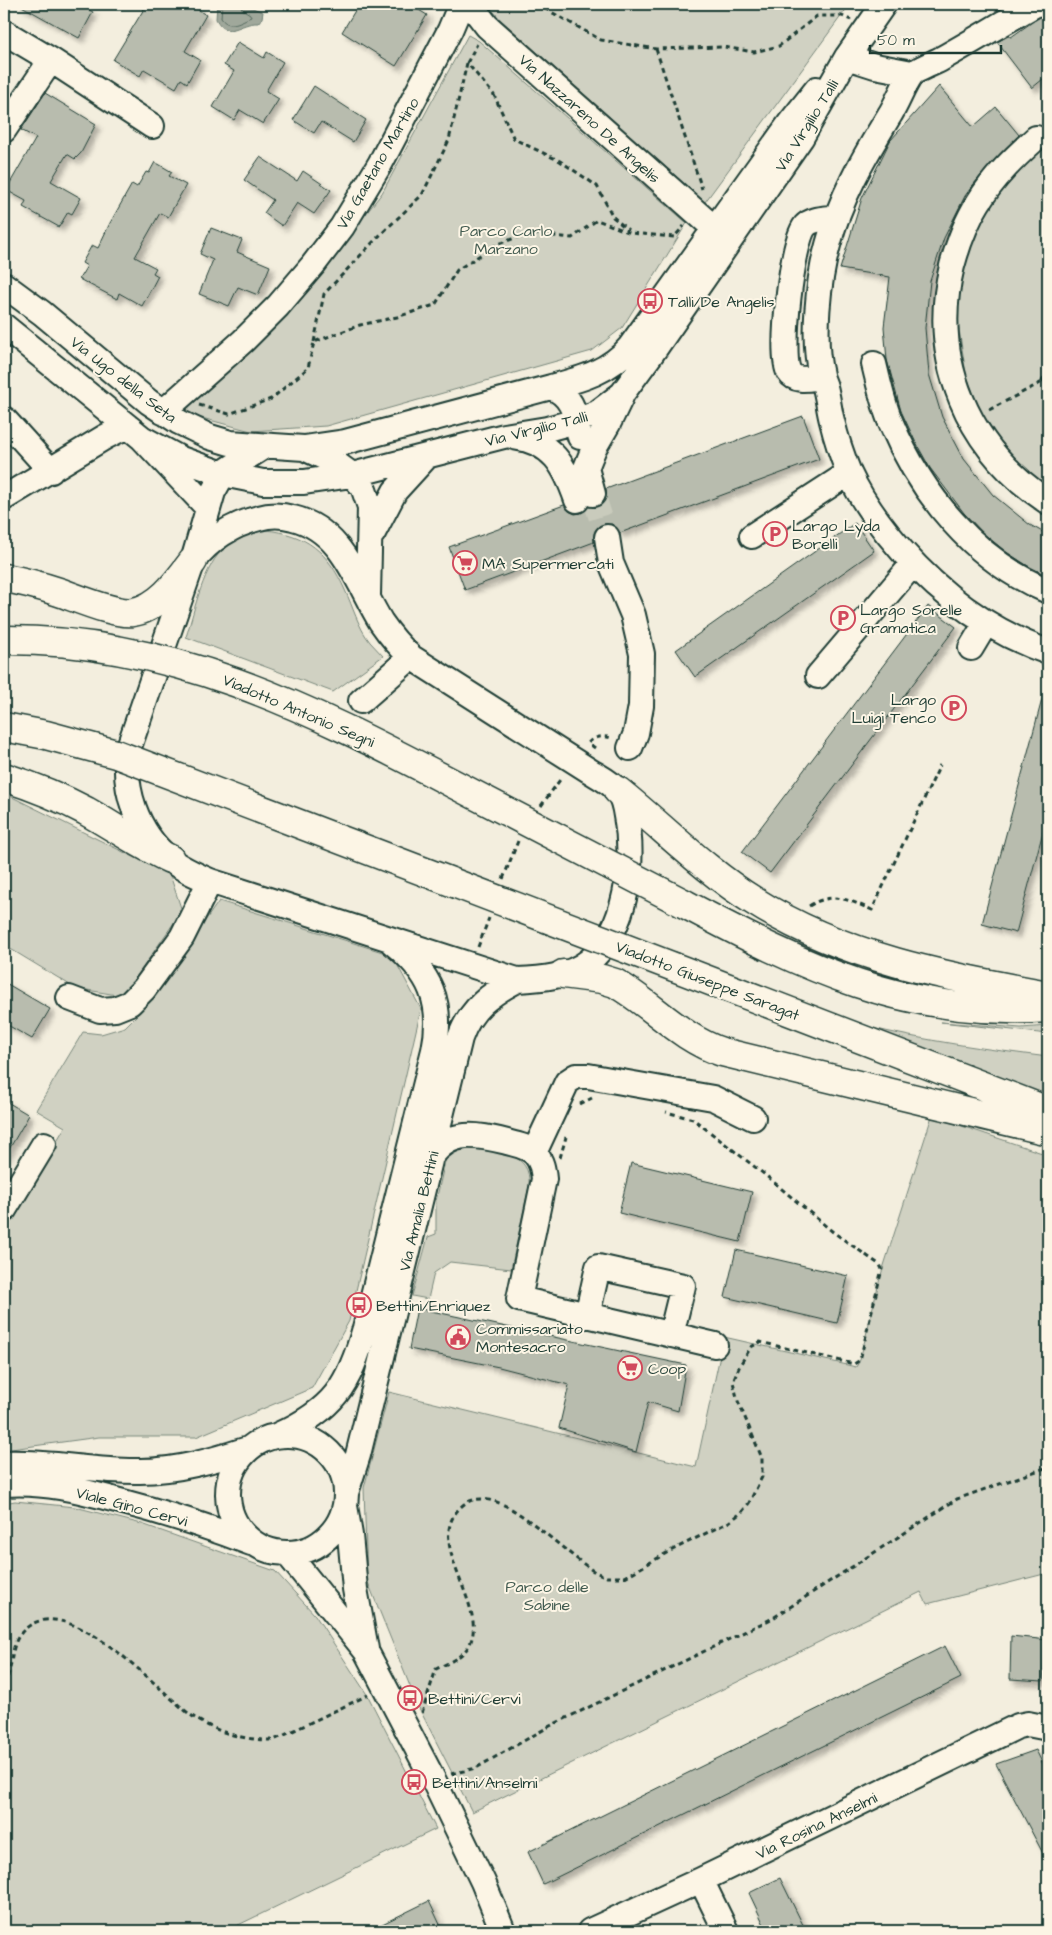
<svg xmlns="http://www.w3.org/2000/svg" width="1052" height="1935" viewBox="0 0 1052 1935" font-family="'Architects Daughter',sans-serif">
  <defs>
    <filter id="shadow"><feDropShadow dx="4.5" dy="4.5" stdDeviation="2.5" flood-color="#0004"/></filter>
  </defs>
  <rect width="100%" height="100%" fill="#f3eede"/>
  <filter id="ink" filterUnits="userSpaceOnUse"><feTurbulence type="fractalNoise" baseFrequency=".02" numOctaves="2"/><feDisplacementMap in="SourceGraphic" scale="10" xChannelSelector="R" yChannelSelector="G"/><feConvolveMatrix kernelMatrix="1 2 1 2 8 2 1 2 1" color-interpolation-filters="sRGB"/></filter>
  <g filter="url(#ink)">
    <path fill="#d0d1c2" stroke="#78877b" d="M487,4H850L705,202L501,20Z
      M468,35L479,41L687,223L622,328L592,351L326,426L251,431L183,413L186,406L318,276L382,193Z
      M1048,132V492L1005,457L982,417L966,374L955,304L977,223L1014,173Z
      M265,530C307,534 328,552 345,590C353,607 358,627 370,642C374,647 379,651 383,656L333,692L186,637C195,609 203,566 226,546C237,536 251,533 265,530Z
      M4,793L170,875L182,911L123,996L75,988L4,945Z
      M219,901L392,955L421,1009L349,1321L312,1388L196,1437H99L4,1450V1230L65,1127L36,1110L83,1032L101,1034L125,1027L143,1009Z
      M941,1022L1021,1028L1048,1026V1034Z
      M864,1026C925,1041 986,1049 1048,1057V1096Z
      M932,1116L1048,1155V1573L927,1604L921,1592L472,1812L418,1706L367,1580L364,1488L389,1392L696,1467L724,1337L856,1367L860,1360L880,1278Z
      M469,1145C496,1152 532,1151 529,1186L511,1269L450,1262L434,1273L428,1299L412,1296L428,1237L436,1234V1201L446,1157L449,1151Z
      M15,1501L75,1507L142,1524L275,1571L315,1615L368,1696L436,1829L226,1931H4V1503Z"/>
    <path fill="#a0a89b" stroke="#6c7d72" d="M217,4H242L263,12L262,18L258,23C240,22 228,41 216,19Z"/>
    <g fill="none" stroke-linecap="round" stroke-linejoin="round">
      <path stroke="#53685d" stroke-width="1" d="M222,4L221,18C229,30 241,21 251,17L250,14L242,9L241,4"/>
    </g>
    <path fill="#b8bcae" stroke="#1f3d34" filter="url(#shadow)" d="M18,4H78L93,12L79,38Z
      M147,4H197L195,8L206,15L185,51L200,60L187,83L181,79L176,88L144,69L140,76L113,60Z
      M359,4H409L427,15L396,66L342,32Z
      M1048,11V75L1032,88L997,42L1008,36L1011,37Z
      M238,42L264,58L267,52L283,62L266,91L279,99L263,124L240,110L234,120L213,107L234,71L224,65Z
      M314,86L366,120L353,142L321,122L314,133L293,120Z
      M939,86L973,127L996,107L1019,135L995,159L973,185L965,196L944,238L930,281L925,328L929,374L942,417L964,459L993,495L1030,525L1048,535V576L1028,566L1005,551L983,533L964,513L930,468L916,443L901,411L887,360L884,327L890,277L840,269L862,198L890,141Z
      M45,93L96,124L81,153L75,159L67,154L51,181L81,198L72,214L68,212L59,227L23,207L26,201L6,190L36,138L21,130Z
      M260,157L297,181L303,171L331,190L314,214L297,203L282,226L264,213L273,200L244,180Z
      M155,162L172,172L169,176L186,185L168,217L160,213L135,257L156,268L153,273L158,276L142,306L119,293L117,299L79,279L87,266L82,263L92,245L98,248L110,223L132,184L137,187L146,172L149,173Z
      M211,228L242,240L237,252L270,266L258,295L238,287L229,306L199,294L213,260L200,254Z
      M803,416L819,459L620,533L612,524H604L598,527L594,532V542L465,590L449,547L564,505L569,511L575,514L581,513L589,507H596L602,504L606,497V489Z
      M855,523L874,551L695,677L676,650Z
      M928,606L956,627L770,873L742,852Z
      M1044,692L1048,693V813L1016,933L982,924Z
      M4,982L50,1009L32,1039L4,1023Z
      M4,1100L29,1115L4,1158Z
      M631,1163L752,1192L740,1242L619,1213Z
      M736,1250L848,1276L837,1323L725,1297Z
      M417,1308L686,1365L678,1411L648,1402L636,1452L559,1428L569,1385L499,1367L409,1349Z
      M1011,1636L1048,1640V1655L1045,1654L1043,1681L1010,1679Z
      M945,1646L961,1678L543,1884L528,1852Z
      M1036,1750L1048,1775V1863L996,1764Z
      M780,1878L806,1931H767L749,1893Z
      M429,1901L443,1931H368Z"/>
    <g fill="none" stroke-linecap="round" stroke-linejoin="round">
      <path stroke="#c9cbbc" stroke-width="24" stroke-dasharray="24 12" stroke-linecap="butt" d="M593,494L607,537"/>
      <defs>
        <path id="minor" d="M470,4L487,26L715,229
          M1036,4C1004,22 973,41 941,59C934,63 915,70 911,75C903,86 897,104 889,116C864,157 840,198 828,245C818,281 812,339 821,375C822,380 824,383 825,387C828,398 829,410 832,421C836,438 842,456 849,473C859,495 872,514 887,533C930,587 983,629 1048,652
          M4,32L51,60L152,126
          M847,57L875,66L912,73
          M4,130L51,60
          M1036,138C1014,158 994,177 978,203C966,222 958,244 952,266C929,360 968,449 1048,502
          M4,285L42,313L149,402L179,422L210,437L230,443L304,448L334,462L352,475L363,487L370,507L368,595
          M4,326L142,438L208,508
          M874,364C879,384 883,405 891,423C921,494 975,561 1048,591
          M821,377C811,378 796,383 789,372C779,355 792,242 805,226C812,218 827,219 837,217
          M551,387C574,396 575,416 580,437
          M163,412L243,341L278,306L313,265L342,227L380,164L450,30L461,4
          M4,419L51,471
          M514,437C553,442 565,466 577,500
          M142,438L181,459L223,474L263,482H304L352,475L504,436L547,429L576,421L597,413L622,394L652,353L801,138L847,57L884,4
          M304,448L345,442L551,387C581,379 609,372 630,347L790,123L817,89
          M593,494L586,468L594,448L608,424L621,397
          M4,498L105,437L127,426
          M373,533L395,491L427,456
          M752,536L849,473
          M607,537L611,563L633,615L642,654L641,706L636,733L630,748
          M193,561C210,539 231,525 259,518C269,515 282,515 293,518C343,530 357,583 381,622C390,635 400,647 411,657L590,771C598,776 612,783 618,791C622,797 625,809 626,816C635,861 627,930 589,961C569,977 541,979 517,980L210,881C196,875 182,869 169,859C137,832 121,788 129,747L193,561L213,492L223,474L229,469L265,446
          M971,648L986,623
          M818,676L913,564
          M361,701L411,657
          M69,998L100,1010L115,1009L130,1003L144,989L182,937L210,881
          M534,1153L567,1082L576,1076H588L713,1098L753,1118
          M431,1157C451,1128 478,1135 507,1142C517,1145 528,1146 535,1154C542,1161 543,1170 544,1179L519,1299L715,1345
          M4,1210L44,1144
          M587,1316L598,1267L683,1286L671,1335
          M228 1494a59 59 0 1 1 118 0a59 59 0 1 1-118 0Z
          M278,1435C333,1410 349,1386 365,1328L434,1050C444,1002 430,973 393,943
          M4,1463C50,1461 95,1472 140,1471C177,1471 214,1460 248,1449
          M4,1484C43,1481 79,1490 116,1500C162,1512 207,1526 251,1543
          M346,1493L358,1455L460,1038C470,1009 490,994 517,980
          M345,1506L350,1535L355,1589L366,1649
          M287,1553L366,1651L432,1777L483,1882L503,1931
          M701,1880L726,1931
          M590,1931L701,1880L1018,1726L1028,1724L1048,1728"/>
        <path id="major" d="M4,578C23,581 41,586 59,592C77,598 116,615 133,612C159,608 178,581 193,561
          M4,777C32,786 60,797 86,811C114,827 141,845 170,859
          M618,791C663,827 704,870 754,901C842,957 946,977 1048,995
          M683,903C803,967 908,1018 1048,1008
          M674,967L1048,1111
          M563,974L602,979L615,983C652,1004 680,1038 722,1052L1048,1131"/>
      </defs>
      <use href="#minor" stroke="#1f3d34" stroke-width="28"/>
      <use href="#major" stroke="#1f3d34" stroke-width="31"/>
      <path stroke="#1f3d34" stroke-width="3" stroke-dasharray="5 4" stroke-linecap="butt" d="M537,4L601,40L656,49L724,47L754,52L779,46L817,16H842L851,20
        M656,49L702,189
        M467,63L477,44
        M1043,158L1048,172
        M314,342L324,294L376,239L422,195L449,140L467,63L494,95L514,139L560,161L597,186L613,217L628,230
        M1042,382L1048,365
        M199,405L229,414L271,399L308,368L314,342L360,325L397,317L435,305L457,270L496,245L528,233L572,238L597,220L631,233L674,237L684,226
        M989,410L1048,379
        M595,748L588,743C595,736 605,735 613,739
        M541,806L562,777
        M503,879L518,841
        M809,906C833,891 849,900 872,910L940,765
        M478,947L489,918
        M580,1104L592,1098
        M560,1158L566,1137
        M4,1685C14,1668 9,1646 22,1632C65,1584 158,1691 192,1716C214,1732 247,1741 274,1740L368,1695
        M422,1713L436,1669C450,1662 468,1655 472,1638C483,1599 422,1539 463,1505C475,1495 492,1499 506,1506C536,1522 565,1552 595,1572L607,1577H625L670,1551L729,1522L741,1513L749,1503L762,1477V1458L738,1401L733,1382L740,1365L751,1347L760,1342L854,1364L860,1360L882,1269L880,1265L833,1232L764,1174L693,1119L666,1112
        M451,1774L476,1768L550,1726L773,1618L957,1499L1048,1467"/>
      <use href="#minor" stroke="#fcf5e5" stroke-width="24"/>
      <use href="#major" stroke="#fcf5e5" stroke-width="28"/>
      <defs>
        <path id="major-bridge" d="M4,640C171,639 307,707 452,783C528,823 605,863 683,903
          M4,727L46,735L116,754L674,967"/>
      </defs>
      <use href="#major-bridge" stroke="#1f3d34" stroke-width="31" stroke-linecap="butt"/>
      <use href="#major-bridge" stroke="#fcf5e5" stroke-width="28"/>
    </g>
  </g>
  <defs>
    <symbol id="bus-ring" viewBox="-11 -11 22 22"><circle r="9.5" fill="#fcf5e5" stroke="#d1495b" stroke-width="1.5"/><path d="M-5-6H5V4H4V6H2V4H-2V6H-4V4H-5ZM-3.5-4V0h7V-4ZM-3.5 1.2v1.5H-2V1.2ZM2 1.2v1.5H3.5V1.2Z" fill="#d1495b"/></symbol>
    <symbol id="parking-ring" viewBox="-11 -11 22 22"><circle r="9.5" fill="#fcf5e5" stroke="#d1495b" stroke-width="1.5"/><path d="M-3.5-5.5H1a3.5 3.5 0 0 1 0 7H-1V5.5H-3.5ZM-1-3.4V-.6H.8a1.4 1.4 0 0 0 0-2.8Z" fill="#d1495b"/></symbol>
    <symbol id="supermarket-ring" viewBox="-11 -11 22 22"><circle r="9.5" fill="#fcf5e5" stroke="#d1495b" stroke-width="1.5"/><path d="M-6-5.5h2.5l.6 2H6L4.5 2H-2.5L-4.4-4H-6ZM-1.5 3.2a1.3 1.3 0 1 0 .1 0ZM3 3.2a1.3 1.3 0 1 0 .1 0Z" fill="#d1495b"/></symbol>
    <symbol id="civic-ring" viewBox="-11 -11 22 22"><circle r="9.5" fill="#fcf5e5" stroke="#d1495b" stroke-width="1.5"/><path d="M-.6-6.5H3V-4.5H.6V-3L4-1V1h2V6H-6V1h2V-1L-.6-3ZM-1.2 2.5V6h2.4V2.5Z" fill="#d1495b"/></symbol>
  </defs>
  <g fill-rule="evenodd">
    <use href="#bus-ring" x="636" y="287" width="28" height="28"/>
    <use href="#parking-ring" x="761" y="520" width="28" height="28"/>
    <use href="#supermarket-ring" x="451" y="549" width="28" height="28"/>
    <use href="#parking-ring" x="829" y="604" width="28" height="28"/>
    <use href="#parking-ring" x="940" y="694" width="28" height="28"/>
    <use href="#bus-ring" x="345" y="1291" width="28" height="28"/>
    <use href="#civic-ring" x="444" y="1323" width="28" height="28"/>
    <use href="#supermarket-ring" x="616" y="1354" width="28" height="28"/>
    <use href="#bus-ring" x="396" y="1684" width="28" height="28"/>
    <use href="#bus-ring" x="400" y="1768" width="28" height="28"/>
  </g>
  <g text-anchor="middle" stroke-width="4" stroke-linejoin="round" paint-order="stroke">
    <g font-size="16" fill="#1f3d34" stroke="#fcf5e5">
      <text transform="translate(590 118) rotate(42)" y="6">Via Nazzareno De Angelis</text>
      <text transform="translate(806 125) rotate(-58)" y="6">Via Virgilio Talli</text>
      <text transform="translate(377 163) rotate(-60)" y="6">Via Gaetano Martino</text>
      <text transform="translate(124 379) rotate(38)" y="6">Via Ugo della Seta</text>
      <text transform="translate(536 428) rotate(-14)" y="6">Via Virgilio Talli</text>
      <text transform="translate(299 710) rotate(23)" y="6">Viadotto Antonio Segni</text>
      <text transform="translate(708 980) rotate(21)" y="6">Viadotto Giuseppe Saragat</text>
      <text transform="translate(418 1211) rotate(-76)" y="6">Via Amalia Bettini</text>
      <text transform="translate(132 1506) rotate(15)" y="6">Viale Gino Cervi</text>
      <text transform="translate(816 1825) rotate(-26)" y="6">Via Rosina Anselmi</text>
    </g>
    <g font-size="16" fill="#425b50" stroke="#fcf5e5">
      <text x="506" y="236">Parco Carlo<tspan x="506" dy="18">Marzano</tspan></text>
      <text x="547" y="1592">Parco delle<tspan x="547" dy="18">Sabine</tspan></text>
    </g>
    <g font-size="16" fill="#1f3d34" stroke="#fcf5e5" text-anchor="start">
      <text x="668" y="307">Talli/De Angelis</text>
      <text x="792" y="531">Largo Lyda<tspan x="792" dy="18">Borelli</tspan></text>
      <text x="482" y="569">MA Supermercati</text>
      <text x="860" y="615">Largo Sorelle<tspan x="860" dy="18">Gramatica</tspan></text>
      <text x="936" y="705" text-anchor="end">Largo<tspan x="936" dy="18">Luigi Tenco</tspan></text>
      <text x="376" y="1311">Bettini/Enriquez</text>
      <text x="476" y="1334">Commissariato<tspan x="476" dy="18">Montesacro</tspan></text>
      <text x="648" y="1374">Coop</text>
      <text x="428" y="1704">Bettini/Cervi</text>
      <text x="432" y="1788">Bettini/Anselmi</text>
    </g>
  </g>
  <rect width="1052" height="1935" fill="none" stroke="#fcf5e5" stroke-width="20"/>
  <rect x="10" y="10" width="1032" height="1915" fill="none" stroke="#1f3d34" stroke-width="2" filter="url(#ink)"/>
  <path d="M870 45v8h131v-8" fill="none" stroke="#1f3d34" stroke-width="2.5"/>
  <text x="877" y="45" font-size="15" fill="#1f3d34" stroke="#fcf5e5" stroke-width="4" paint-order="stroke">50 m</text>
</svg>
